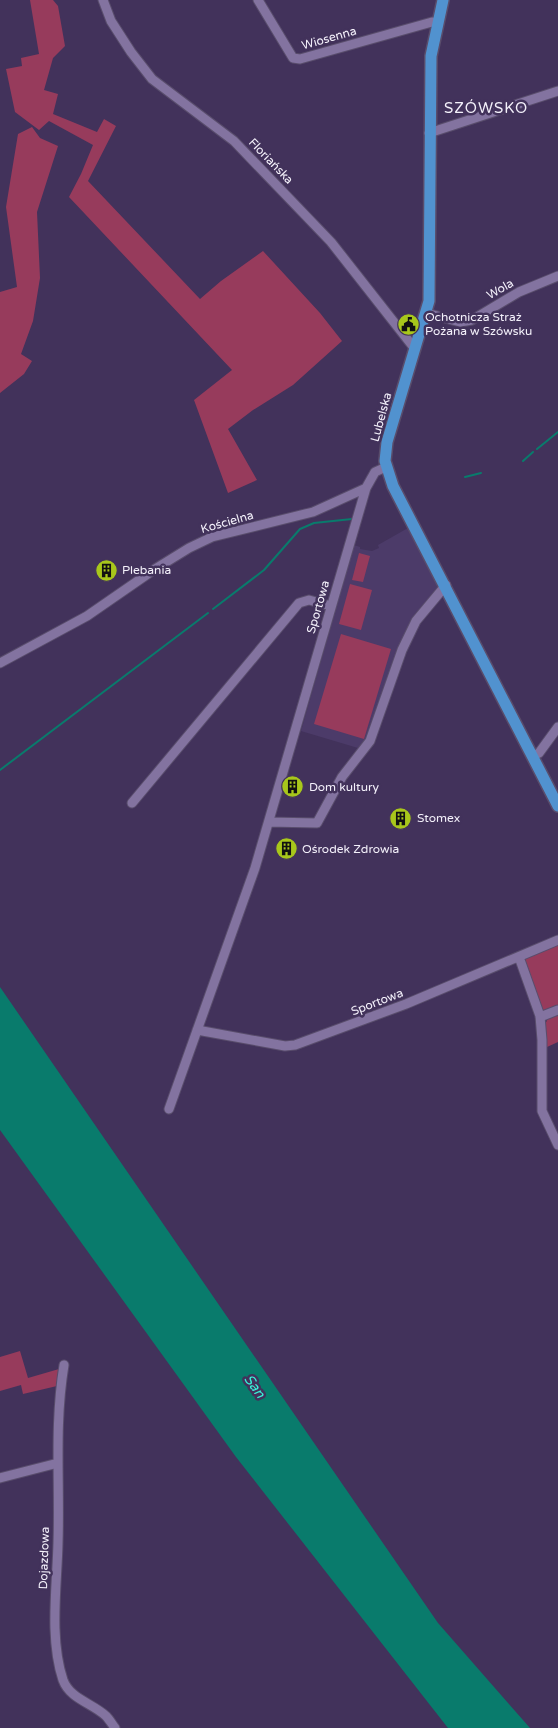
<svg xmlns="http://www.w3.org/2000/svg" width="558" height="1728" viewBox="0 0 558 1728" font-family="'Varela Round',sans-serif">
  <rect width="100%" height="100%" fill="#42325b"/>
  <path fill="#4c3b69" d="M408,528L439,586L415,619L366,743L358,748L301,731L354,545L360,547V549L372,551L379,548L378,545Z"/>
  <path fill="#973b5c" d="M30,0H53L58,6L65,46L53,58L44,90L58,94L53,114L97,132L104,119L116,126L88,181L200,299L221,281L263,251L320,313L342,341L293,385L253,410L228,429L257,480L228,493L194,400L232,370L69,197L81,174L93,145L49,121L39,130L15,112L6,69L22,66L21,58L39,54Z
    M32,127L40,138L58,146L37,212L40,278L33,321L21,354L32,361L24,374L0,393V292L17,287L6,207L18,134Z
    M359,553L370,556L363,582L352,580Z
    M350,584L372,590L361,630L339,624Z
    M341,634L391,649L364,739L314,724Z
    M558,943V1042L547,1047L545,1023L547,1021L523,963L526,958Z
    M20,1351L28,1378L59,1369L57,1386L23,1394L21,1385L0,1391V1357Z"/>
  <path fill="#097b6c" d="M0,987L438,1623L530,1728H448L236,1457L0,1130Z"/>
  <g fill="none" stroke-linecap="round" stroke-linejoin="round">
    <path stroke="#097b6c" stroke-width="2" d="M537,449L558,432
      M523,461L533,452
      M465,477L481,473
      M213,609L264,570L300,529L314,523L352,519
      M0,770L208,613"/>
    <defs>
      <path id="minor" d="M103,0L111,21L131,52L152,79L234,141L331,242L415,349
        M258,0L293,58L300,59L432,22L437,23
        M429,133L558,91
        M426,313L460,322L472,320L519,292L558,276
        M0,663L87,616L155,569L189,548L212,537L313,512L366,488
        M533,756L539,753L558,727
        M132,803L299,603L309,600L331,606
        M269,822L317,823L342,777L370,741L402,650L416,621L446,585
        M519,957L540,1016L542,1040V1111L558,1145
        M540,1017L558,1010
        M197,1030L285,1046L295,1045L406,1004L558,940
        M169,1109L255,868L366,488L375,472L386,467
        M64,1365C54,1426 60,1482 58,1543C57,1586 49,1638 63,1680C70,1699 92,1703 106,1716C109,1719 112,1724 115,1728
        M0,1478L58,1463"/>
      <path id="major" d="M443,0L431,56L429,301L387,442L385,461L393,486L558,806"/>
    </defs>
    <use href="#minor" stroke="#594d6c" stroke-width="11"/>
    <use href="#major" stroke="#594d6c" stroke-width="14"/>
    <use href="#minor" stroke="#8373a0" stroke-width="9"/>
    <use href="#major" stroke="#5192cf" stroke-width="11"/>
  </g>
  <defs>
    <symbol id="civic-disc" viewBox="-11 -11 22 22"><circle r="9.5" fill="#a8c71b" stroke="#42325b"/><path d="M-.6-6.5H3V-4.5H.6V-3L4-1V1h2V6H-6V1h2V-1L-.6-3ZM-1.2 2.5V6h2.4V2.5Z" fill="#111"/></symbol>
    <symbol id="building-disc" viewBox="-11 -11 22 22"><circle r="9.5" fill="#a8c71b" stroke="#42325b"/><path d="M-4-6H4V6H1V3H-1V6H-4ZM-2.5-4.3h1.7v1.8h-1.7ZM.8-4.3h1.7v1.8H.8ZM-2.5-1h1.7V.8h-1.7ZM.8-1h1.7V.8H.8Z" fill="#111"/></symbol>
  </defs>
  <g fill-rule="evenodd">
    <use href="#civic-disc" x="396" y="312" width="25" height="25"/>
    <use href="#building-disc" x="94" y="558" width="25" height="25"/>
    <use href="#building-disc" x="280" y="774" width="25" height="25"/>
    <use href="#building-disc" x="388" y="806" width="25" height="25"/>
    <use href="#building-disc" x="274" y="836" width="25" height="25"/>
  </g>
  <g text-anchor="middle" stroke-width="5" stroke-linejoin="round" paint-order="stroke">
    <g font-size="12" fill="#f4f1fb" stroke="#42325b">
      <text transform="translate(329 38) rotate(-16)" y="4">Wiosenna</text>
      <text transform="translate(271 161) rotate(46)" y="4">Floriańska</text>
      <text transform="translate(500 289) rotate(-29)" y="4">Wola</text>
      <text transform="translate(381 417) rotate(-75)" y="4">Lubelska</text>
      <text transform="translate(227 522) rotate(-16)" y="4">Kościelna</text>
      <text transform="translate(318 607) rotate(-74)" y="4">Sportowa</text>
      <text transform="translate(377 1002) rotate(-21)" y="4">Sportowa</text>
      <text transform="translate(44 1558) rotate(-88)" y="4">Dojazdowa</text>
    </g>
    <g font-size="12" fill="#f4f1fb" stroke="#42325b" text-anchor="start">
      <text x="425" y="321">Ochotnicza Straż<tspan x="425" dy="14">Pożana w Szówsku</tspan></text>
      <text x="122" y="574">Plebania</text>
      <text x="309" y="791">Dom kultury</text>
      <text x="417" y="822">Stomex</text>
      <text x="302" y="853">Ośrodek Zdrowia</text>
    </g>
    <g font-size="14" font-style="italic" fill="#39f4d9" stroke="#42325b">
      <text transform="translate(255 1386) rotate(54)" y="5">San</text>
    </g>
    <g font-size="15" letter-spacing="1" fill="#f4f1fb" stroke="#42325b">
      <text x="486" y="113">SZÓWSKO</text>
    </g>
  </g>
</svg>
